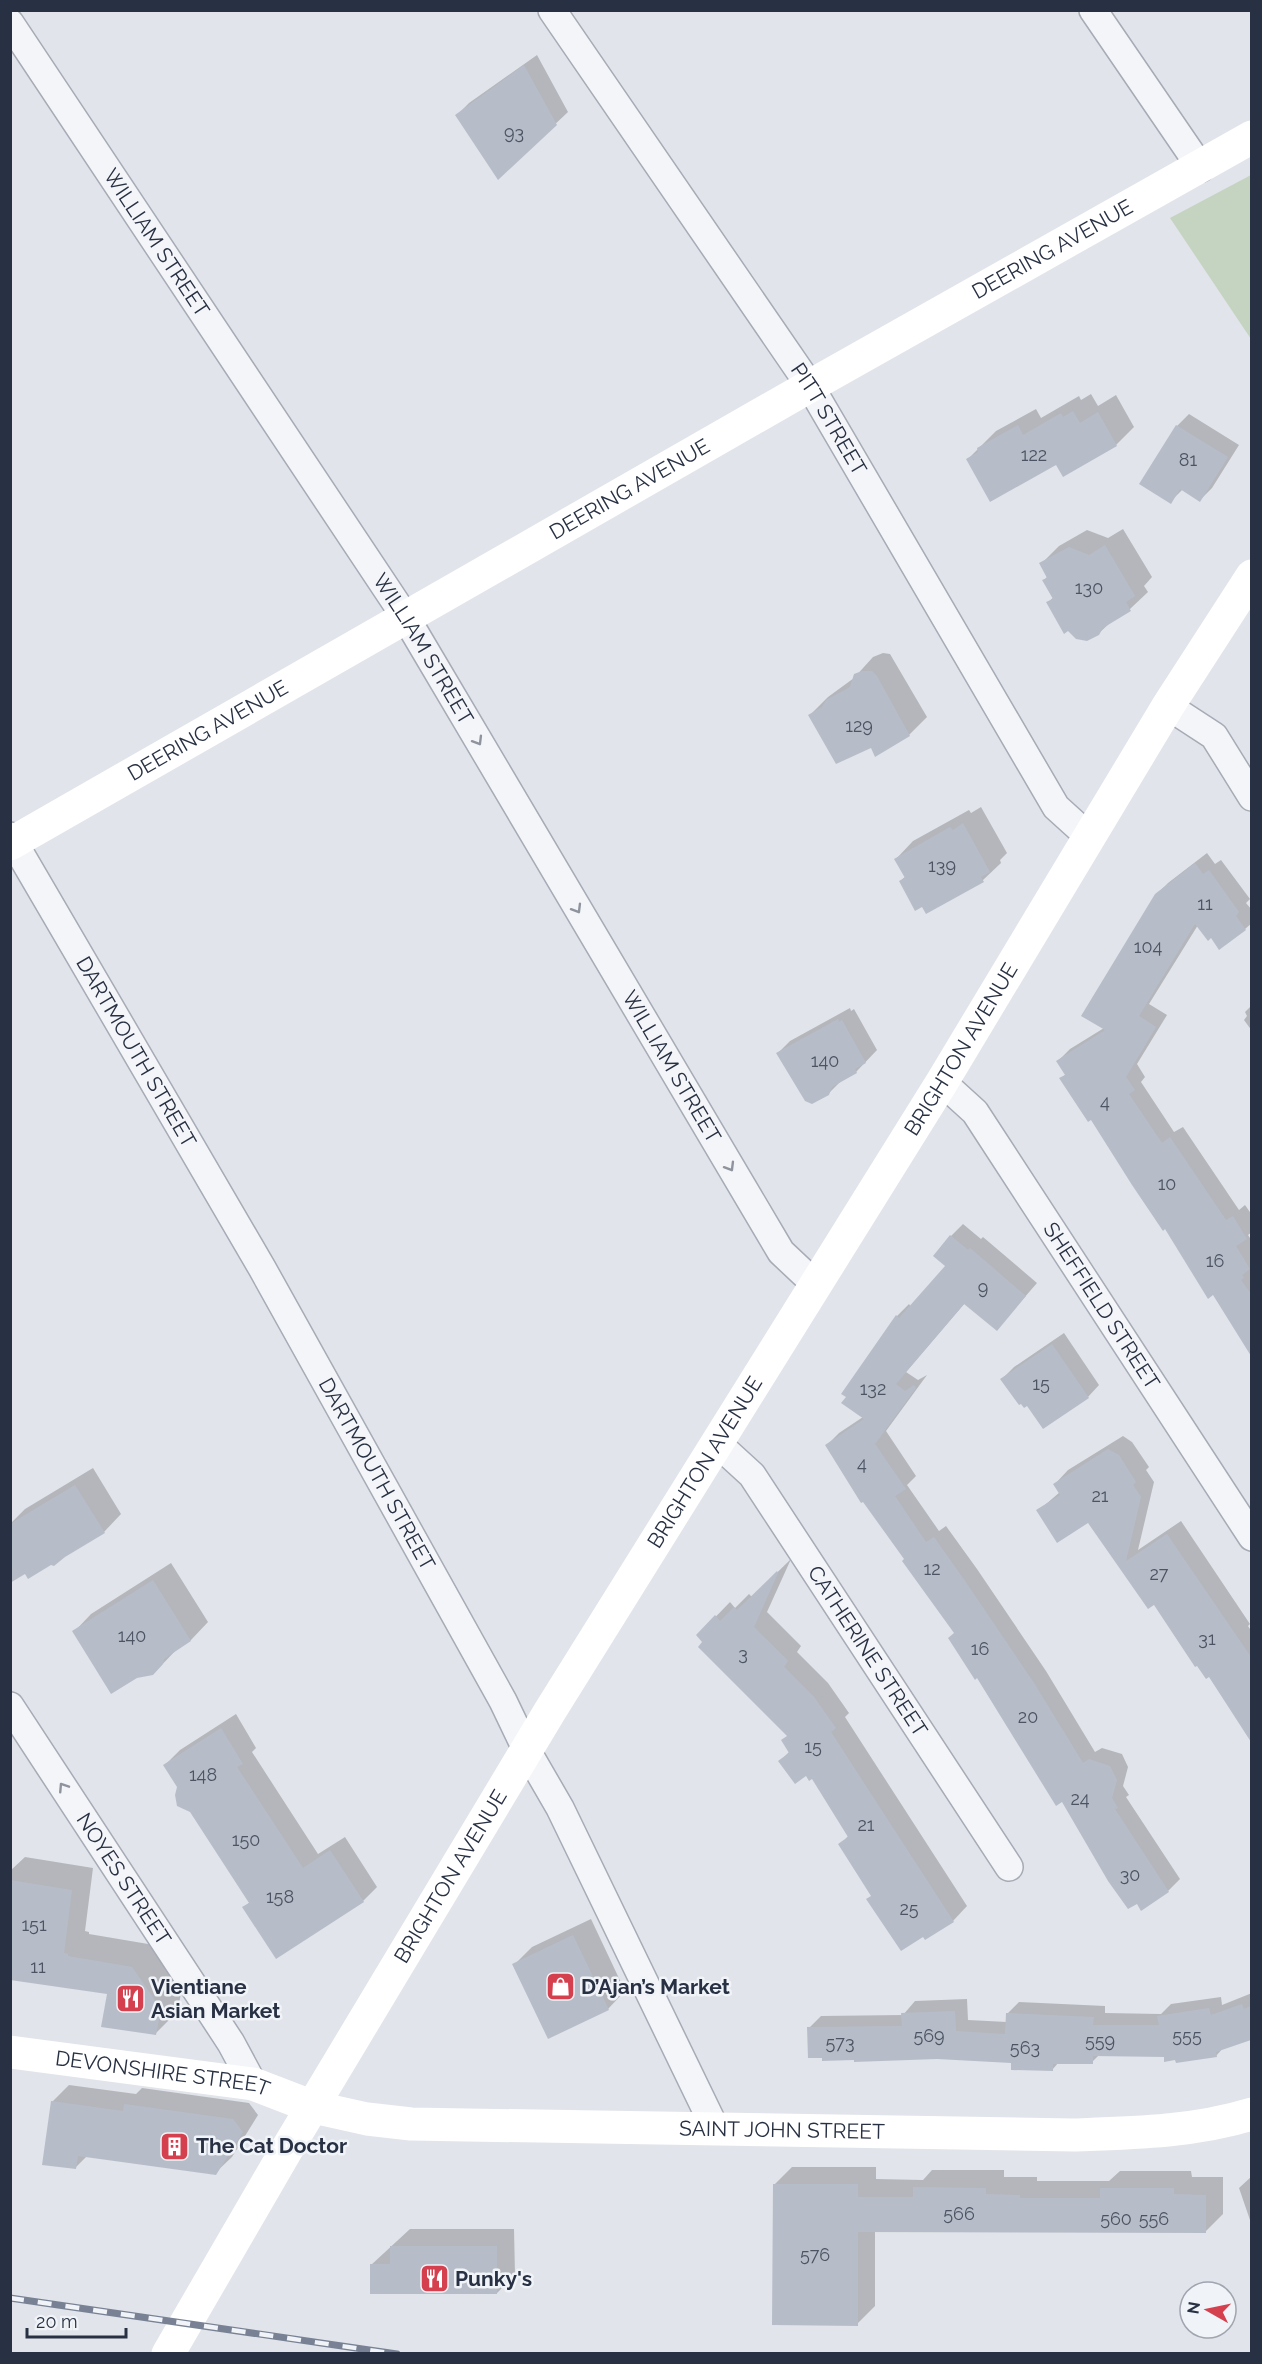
<svg xmlns="http://www.w3.org/2000/svg" width="1262" height="2364" viewBox="0 0 1262 2364" font-family="Raleway,sans-serif">
  <rect width="100%" height="100%" fill="#e1e4ea"/>
  <path fill="#c5d4c1" d="M1251,175V339L1170,218Z"/>
  <path fill="#0003" d="M537,55L568,112L498,178L457,115L469,103Z
    M1091,394L1098,406L1116,395L1134,427L1116,445L1064,475L1057,463L968,459L996,431L1036,409L1041,418L1079,396L1081,400Z
    M1189,414L1239,445L1212,488L1200,500L1183,489L1170,502L1177,426Z
    M1123,529L1152,577L1144,586L1148,592L1130,609L1113,620L1098,634L1048,602L1054,597L1044,580L1048,576L1041,564L1059,546L1087,530L1108,538Z
    M883,653L890,654L927,717L909,735L871,746L810,715L828,697L854,678L873,657Z
    M981,807L1007,853L1000,860L1001,863L983,880L927,912L900,881L906,876L896,859L913,841L969,810L971,813Z
    M1207,853L1215,864L1221,860L1250,899L1246,903L1252,910V923L1245,929L1211,936L1198,925L1149,1004L1167,1015L1137,1064L1145,1077L1141,1082L1174,1132L1183,1127L1239,1210L1245,1205L1252,1215V1232L1248,1235L1252,1241V1352L1214,1293L1165,1227L1091,1118L1061,1079L1066,1074L1058,1061L1070,1049L1104,1028L1156,895L1168,883Z
    M1252,1005V1031L1244,1020L1247,1016L1245,1012Z
    M850,1008L851,1011L854,1009L877,1050L856,1072L840,1082L828,1094L778,1053L790,1041Z
    M963,1224L981,1239L983,1237L1037,1283L997,1329L965,1303L906,1372L918,1380L927,1375L886,1431L916,1476L907,1485L939,1531L946,1526L977,1569L1046,1671L1095,1752L1102,1748L1122,1754L1128,1767L1123,1786L1129,1795L1126,1797L1180,1879L1168,1891L1142,1909L1062,1800L978,1676L955,1632L827,1445L839,1433L863,1417L897,1316L909,1304L911,1307L947,1266L951,1236Z
    M1064,1333L1099,1385L1088,1397L1027,1403L1002,1379L1014,1367Z
    M1123,1436L1132,1442L1149,1467L1146,1470L1154,1482L1138,1550L1181,1521L1250,1624L1248,1626L1252,1632V1739L1209,1675L1154,1603L1088,1521L1038,1511L1060,1492L1055,1484L1068,1470Z
    M93,1468L121,1514L104,1532L50,1564L26,1572L10,1524L25,1509Z
    M791,1559L767,1612L801,1646L797,1652L828,1683L849,1713L845,1717L967,1906L953,1921L872,1895L840,1845L849,1835L812,1777L780,1761L790,1751L788,1735L698,1635L730,1602L735,1608L749,1594L752,1597Z
    M171,1563L208,1622L191,1640L178,1648L155,1672L74,1632L91,1614Z
    M236,1714L256,1748L252,1752L318,1854L345,1837L377,1887L363,1901L244,1907L250,1902L165,1765L180,1750Z
    M25,1857L93,1868L85,1931L89,1932V1934L154,1945L182,1986L178,2011L156,2033L108,1993L10,1978V1871Z
    M591,1919L625,1991L608,2009L514,1965L532,1947Z
    M1252,1993V2038L1224,2047L1216,2056L1176,2058L1165,2056L1099,2055L1092,2062H1059L1052,2070L1013,2061L809,2028L821,2016L903,2015L915,2001L967,1999L968,2020L1007,2022V2014L1019,2002L1105,2006V2013L1161,2014L1171,2004L1221,1997L1222,2005Z
    M69,2085L136,2094L142,2088L249,2103L258,2115L232,2157L215,2173L88,2155L76,2167L52,2102Z
    M792,2167H876V2179L923,2180L932,2170H1004V2177H1037V2181H1109L1120,2171H1191L1192,2177H1223V2214L1205,2232L875,2230V2306L857,2324L774,2185Z
    M1252,2176V2223H1251L1239,2188Z
    M410,2229H514L515,2275L497,2293L371,2265Z"/>
  <path fill="#b7bdc8" d="M524,65L557,125L498,180L455,115Z
    M1073,411L1080,423L1098,412L1117,446L1063,477L1056,465L990,502L966,459L978,452L977,448L1018,425L1023,435L1061,413L1063,417Z
    M1176,425L1228,457L1200,502L1180,489L1171,504L1139,484Z
    M1105,545L1135,596L1126,602L1131,611L1103,628L1099,635L1087,641L1076,639L1068,631L1064,634L1046,602L1053,599L1042,580L1047,578L1039,563L1069,547L1089,555Z
    M862,671H872L877,676L910,736L875,757L871,748L836,764L808,715L822,707L826,700L850,687L854,674Z
    M963,823L990,872L981,877L984,882L926,914L922,907L915,911L899,881L905,878L894,859L950,827L953,830Z
    M1195,863L1203,874L1209,870L1239,912L1236,916L1246,930L1219,950L1211,938L1208,941L1195,924L1139,1016L1156,1027L1126,1077L1135,1090L1129,1094L1162,1143L1170,1137L1226,1220L1233,1216L1247,1239L1236,1246L1250,1269L1242,1275L1244,1278L1241,1280L1251,1294V1356L1213,1295L1208,1299L1165,1229L1163,1231L1132,1185L1091,1120L1088,1122L1059,1078L1065,1075L1056,1061L1105,1030L1081,1016L1155,894Z
    M838,1019L839,1022L842,1020L866,1063L855,1069L857,1073L832,1087L829,1095L812,1104L805,1101L776,1053Z
    M950,1235L968,1250L970,1248L1026,1296L997,1331L964,1304L896,1384L905,1391L914,1385L916,1388L875,1444L906,1489L895,1496L926,1542L934,1537L965,1581L1034,1683L1083,1763L1089,1759L1110,1766L1117,1780L1112,1798L1118,1808L1115,1809L1169,1892L1141,1911L1137,1904L1128,1909L1108,1881L1062,1802L1056,1806L977,1678L975,1680L948,1638L954,1633L902,1561L904,1559L863,1502L861,1503L825,1445L864,1419L841,1403L846,1397L841,1394L896,1315L899,1318L945,1266L933,1256Z
    M1052,1344L1089,1398L1043,1429L1027,1406L1024,1408L1021,1404L1019,1405L1000,1379Z
    M1108,1449L1119,1455L1136,1482L1133,1485L1141,1497L1126,1561L1167,1534L1251,1657V1742L1209,1677L1206,1679L1197,1666L1195,1667L1154,1605L1148,1609L1088,1523L1057,1543L1036,1510L1060,1495L1053,1484Z
    M75,1485L105,1533L65,1557L54,1566L51,1565L28,1579L25,1574L10,1583V1524Z
    M777,1571L778,1573L754,1627L788,1661L784,1667L814,1697L836,1728L831,1732L954,1922L925,1940L923,1937L901,1951L866,1899L871,1896L838,1844L848,1837L812,1779L809,1781L806,1776L795,1784L778,1761L789,1753L781,1740L787,1736L698,1647L702,1642L696,1635L715,1615L720,1621L734,1607L737,1610Z
    M153,1580L191,1641L164,1659L163,1664L153,1675L137,1678L111,1694L72,1631Z
    M221,1728L243,1764L237,1767L303,1868L330,1850L364,1902L276,1959L242,1907L249,1903L190,1812L177,1806L175,1795L177,1787L163,1765Z
    M10,1880L72,1890L64,1953L68,1954V1956L132,1967L161,2009L156,2035L101,2027L107,1994L10,1980Z
    M573,1935L609,2010L548,2039L512,1964Z
    M1242,2004L1244,2009L1251,2006V2040L1216,2052L1217,2057L1176,2063L1175,2060L1164,2062V2057L1093,2056V2064H1053V2071L1011,2070V2063L937,2059L854,2062V2060L822,2061V2058H808L807,2027L902,2026L901,2013L955,2011L956,2031L1005,2034L1006,2013L1094,2017L1093,2025H1159L1157,2016L1209,2008L1211,2015Z
    M51,2101L123,2111L124,2104L233,2119L243,2132L216,2175L78,2156L76,2169L42,2165Z
    M773,2184H858V2197H913V2187L986,2188V2194L1020,2195V2198H1100V2188H1174V2194L1206,2195V2233L858,2232V2326L772,2325Z
    M390,2246H497V2294H370V2264H390Z"/>
  <g fill="none" stroke-linecap="round" stroke-linejoin="round">
    <defs>
      <g id="street">
        <path id="s1" d="M552,10L810,386L1056,807L1088,836"/>
        <path d="M1093,10L1201,168"/>
        <path id="s2" d="M10,23L406,618L781,1252L815,1284"/>
        <path d="M1168,706L1214,736L1252,797"/>
        <path id="s3" d="M10,836L262,1268L503,1701L527,1751L560,1808L715,2128"/>
        <path id="s4" d="M942,1082L975,1112L1252,1537"/>
        <path id="s5" d="M717,1443L752,1475L1009,1867"/>
        <path id="s6" d="M10,1706L231,2043L253,2084"/>
      </g>
    </defs>
    <use href="#street" stroke="#a6abb5" stroke-width="30"/>
    <use href="#street" stroke="#f4f5f8" stroke-width="27"/>
    <g stroke="#fff" stroke-width="33">
      <path id="s7" d="M10,844L810,386L1252,137"/>
      <path id="s8" d="M10,2052L253,2084L313,2107L367,2119L411,2124L1073,2135C1133,2133 1193,2132 1252,2114"/>
      <path id="s9" d="M168,2354L287,2149L550,1711L942,1082L1168,706L1252,576"/>
    </g>
    <defs>
      <path id="rail" d="M10,2298L397,2354"/>
    </defs>
    <use href="#rail" stroke="#798295" stroke-width="7"/>
    <use href="#rail" stroke="#f0f3f7" stroke-width="4.5" stroke-dasharray="14" stroke-linecap="butt"/>
  </g>
  <defs><path id="oneway-chevron" d="M-2-3.5L2.5 0L-2 3.5" fill="none" stroke-width="1.6" stroke-linecap="round" stroke-linejoin="round" transform="scale(1.5)"/></defs>
  <g stroke="#8e939e">
    <use href="#oneway-chevron" transform="translate(478 741) rotate(59)"/>
    <use href="#oneway-chevron" transform="translate(577 909) rotate(59)"/>
    <use href="#oneway-chevron" transform="translate(730 1167) rotate(59)"/>
    <use href="#oneway-chevron" transform="translate(63 1787) rotate(-123)"/>
  </g>
  <defs>
    <symbol id="shop-square" viewBox="-11 -11 22 22"><rect x="-9" y="-9" width="18" height="18" rx="4" fill="#d5404f" stroke="#f0f3f7"/><path d="M-5-2.5h2.3a2.7 3.5 0 0 1 5.4 0H5L5.5 6h-11ZM-1.5-2.5h3a1.5 2.3 0 0 0-3 0Z" fill="#fff"/></symbol>
    <symbol id="restaurant-square" viewBox="-11 -11 22 22"><rect x="-9" y="-9" width="18" height="18" rx="4" fill="#d5404f" stroke="#f0f3f7"/><path d="M-5-6h1v4h1v-4h1v4h1v-4h1v5L-1.5 .5V6h-2V.5L-5-1ZM5-6V6H3V1.5H1.5Q1.5-4 5-6Z" fill="#fff"/></symbol>
    <symbol id="building-square" viewBox="-11 -11 22 22"><rect x="-9" y="-9" width="18" height="18" rx="4" fill="#d5404f" stroke="#f0f3f7"/><path d="M-4-6H4V6H1V3H-1V6H-4ZM-2.5-4.3h1.7v1.8h-1.7ZM.8-4.3h1.7v1.8H.8ZM-2.5-1h1.7V.8h-1.7ZM.8-1h1.7V.8H.8Z" fill="#fff"/></symbol>
  </defs>
  <g fill-rule="evenodd">
    <use href="#shop-square" x="544" y="1970" width="33" height="33"/>
    <use href="#restaurant-square" x="114" y="1982" width="33" height="33"/>
    <use href="#building-square" x="158" y="2130" width="33" height="33"/>
    <use href="#restaurant-square" x="418" y="2262" width="33" height="33"/>
  </g>
  <g text-anchor="middle" stroke-width="5" stroke-linejoin="round" paint-order="stroke">
    <g font-size="18" fill="#4c5464">
      <text x="514" y="139">93</text>
      <text x="1034" y="461">122</text>
      <text x="1188" y="466">81</text>
      <text x="1089" y="594">130</text>
      <text x="859" y="732">129</text>
      <text x="942" y="872">139</text>
      <text x="1205" y="910">11</text>
      <text x="1148" y="953">104</text>
      <text x="825" y="1067">140</text>
      <text x="1105" y="1108">4</text>
      <text x="1167" y="1190">10</text>
      <text x="1215" y="1267">16</text>
      <text x="983" y="1294">9</text>
      <text x="1041" y="1390">15</text>
      <text x="873" y="1395">132</text>
      <text x="862" y="1470">4</text>
      <text x="1100" y="1502">21</text>
      <text x="932" y="1575">12</text>
      <text x="1159" y="1580">27</text>
      <text x="132" y="1642">140</text>
      <text x="1207" y="1645">31</text>
      <text x="980" y="1655">16</text>
      <text x="743" y="1660">3</text>
      <text x="1028" y="1723">20</text>
      <text x="813" y="1753">15</text>
      <text x="203" y="1781">148</text>
      <text x="1080" y="1805">24</text>
      <text x="866" y="1831">21</text>
      <text x="246" y="1846">150</text>
      <text x="1130" y="1881">30</text>
      <text x="280" y="1903">158</text>
      <text x="909" y="1915">25</text>
      <text x="34" y="1931">151</text>
      <text x="38" y="1973">11</text>
      <text x="929" y="2042">569</text>
      <text x="1187" y="2042">555</text>
      <text x="1100" y="2047">559</text>
      <text x="840" y="2049">573</text>
      <text x="1025" y="2054">563</text>
      <text x="959" y="2220">566</text>
      <text x="1116" y="2225">560</text>
      <text x="1154" y="2225">556</text>
      <text x="815" y="2261">576</text>
    </g>
    <g font-size="21" fill="#283143" stroke="#f0f3f7">
      <text dy="7" stroke="none"><textPath href="#s2" startOffset="264">WILLIAM STREET</textPath></text>
      <text dy="7" stroke="none"><textPath href="#s7" startOffset="1200">DEERING AVENUE</textPath></text>
      <text dy="7" stroke="none"><textPath href="#s1" startOffset="494">PITT STREET</textPath></text>
      <text dy="7" stroke="none"><textPath href="#s7" startOffset="714">DEERING AVENUE</textPath></text>
      <text dy="7" stroke="none"><textPath href="#s2" startOffset="750">WILLIAM STREET</textPath></text>
      <text dy="7" stroke="none"><textPath href="#s7" startOffset="228">DEERING AVENUE</textPath></text>
      <text dy="7" stroke="none"><textPath href="#s9" startOffset="1527">BRIGHTON AVENUE</textPath></text>
      <text dy="7" stroke="none"><textPath href="#s3" startOffset="250">DARTMOUTH STREET</textPath></text>
      <text dy="7" stroke="none"><textPath href="#s2" startOffset="1236">WILLIAM STREET</textPath></text>
      <text dy="7" stroke="none"><textPath href="#s4" startOffset="276">SHEFFIELD STREET</textPath></text>
      <text dy="7" stroke="none"><textPath href="#s9" startOffset="1041">BRIGHTON AVENUE</textPath></text>
      <text dy="7" stroke="none"><textPath href="#s3" startOffset="736">DARTMOUTH STREET</textPath></text>
      <text dy="7" stroke="none"><textPath href="#s5" startOffset="258">CATHERINE STREET</textPath></text>
      <text dy="7" stroke="none"><textPath href="#s9" startOffset="555">BRIGHTON AVENUE</textPath></text>
      <text dy="7" stroke="none"><textPath href="#s6" startOffset="207">NOYES STREET</textPath></text>
      <text dy="7" stroke="none"><textPath href="#s8" startOffset="154">DEVONSHIRE STREET</textPath></text>
      <text dy="7" stroke="none"><textPath href="#s8" startOffset="780">SAINT JOHN STREET</textPath></text>
    </g>
    <g font-size="21" font-weight="bold" fill="#283143" stroke="#f0f3f7" text-anchor="start">
      <text x="151" y="1994">Vientiane<tspan x="151" dy="24">Asian Market</tspan></text>
      <text x="581" y="1994">D’Ajan’s Market</text>
      <text x="196" y="2153">The Cat Doctor</text>
      <text x="455" y="2286">Punky's</text>
    </g>
  </g>
  <rect width="1262" height="2364" fill="none" stroke="#283143" stroke-width="24"/>
  <g transform="translate(1208 2310) rotate(279)"><circle r="28" fill="#f0f3f7" stroke="#a0a5af" stroke-width="1.5"/>
  <path d="M0-4.5L10 22L0 15L-10 22Z" fill="#d5404f"/>
  <text y="-9" font-size="16" font-weight="bold" text-anchor="middle" fill="#283143">N</text>
  </g>
  <path d="M27 2328v9h99v-9" fill="none" stroke="#283143" stroke-width="3"/>
  <text x="36" y="2328" font-size="18" fill="#283143" stroke="#f0f3f7" stroke-width="4.5" paint-order="stroke">20 m</text>
</svg>
